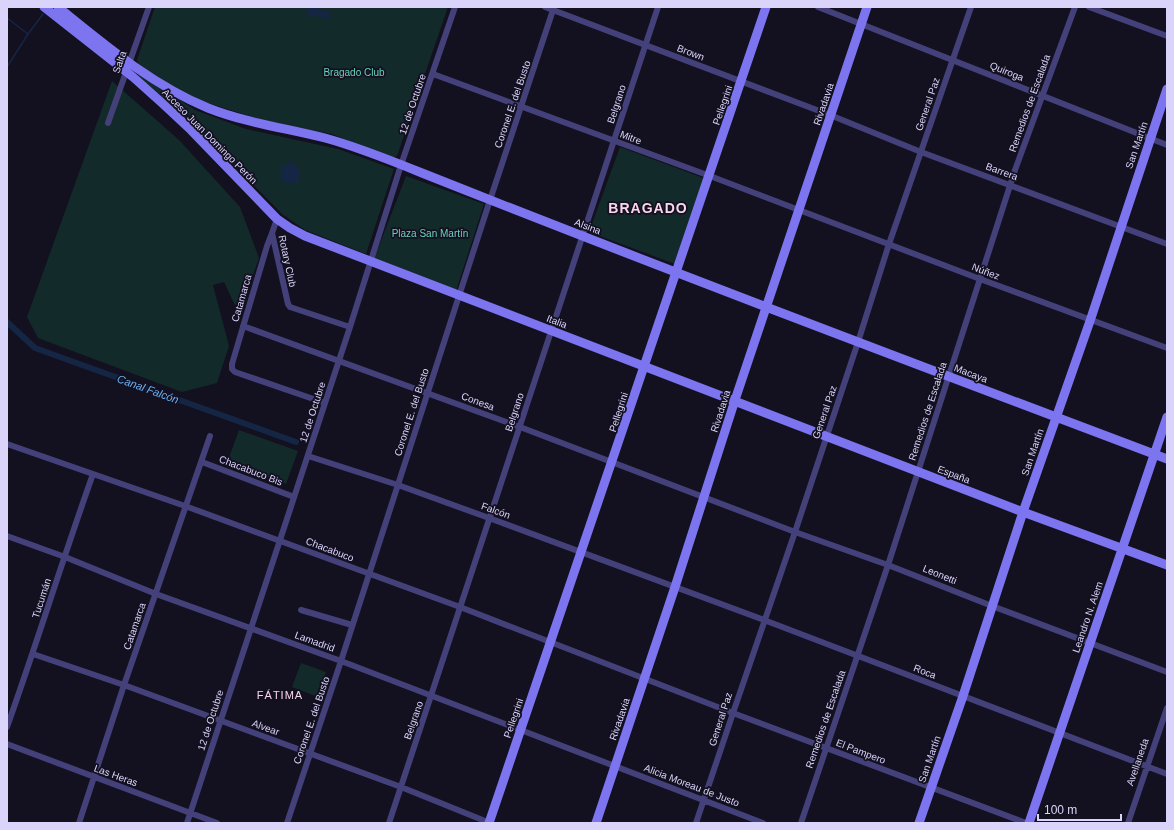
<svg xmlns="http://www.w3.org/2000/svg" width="1174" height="830" viewBox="0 0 1174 830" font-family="Arial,sans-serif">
  <rect width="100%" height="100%" fill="#131020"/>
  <path fill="#132a2a" d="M155,7H448L397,156L390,158L332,134L262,120L195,99L140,68L137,60Z
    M139,75H142L195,110L246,129L338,149L394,169L366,254L305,230L282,214L231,162L137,76Z
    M112,81L179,140L240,207L259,258L239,314L224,282L213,285L229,346L217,383L182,392L38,338L27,317Z
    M620,147L706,179L675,264L589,232Z
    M406,176L484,204L456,291L374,259Z
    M239,430L298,451L286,484L227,463Z
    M301,663L326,672L318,697L292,687Z"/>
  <path fill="#152645" d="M309,7H315L331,13L329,20L312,14L311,17L306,16Z
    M290,162L294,163L296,167L300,170L299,179L297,183L292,182L288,184L280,177L282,165H287Z"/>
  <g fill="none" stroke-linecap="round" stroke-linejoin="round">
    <path stroke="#152645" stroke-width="1.5" d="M7,18L28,34
      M7,67L28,34L43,14"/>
    <path stroke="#152645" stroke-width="6" d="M7,322L35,348L296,442"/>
    <path stroke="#44407a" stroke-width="6" d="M545,7L830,115L921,152L1167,244
      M818,7L1167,145
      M1089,7L1167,36
      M433,74L710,176L980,279L1167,348
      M108,123L149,7
      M277,219L272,233L288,304L290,307L350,327
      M272,233L267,246L232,364V369L235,372L325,403
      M243,326L520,427L795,532L888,565L992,606L1167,672
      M7,444L185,506L460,607L733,713L1026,823
      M308,456L398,485L489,518L764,620L1167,774
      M202,462L294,497
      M7,536L65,557L156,594L341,661L763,823
      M301,610L352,625
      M33,654L124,685L401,787L490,823
      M7,727C37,643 63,558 93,474
      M7,744L217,823
      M79,823L124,685L210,436
      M187,823L350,327L401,165L455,7
      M287,823L341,661L490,200L554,7
      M389,823L658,7
      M696,823L733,713L795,532L858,342L889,244L971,7
      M801,823L888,565L1015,170L1075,7
      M1128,823L1167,708"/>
    <path stroke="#7d75f0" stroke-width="9" d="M44,7L133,77L162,103L191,130L277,219L290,228L305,236L1023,512L1167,565
      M58,7C105,45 152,85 208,108C246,123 286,128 325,138C358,147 390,160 422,173C669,271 918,365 1167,459
      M489,823L766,7
      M596,823L675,587L735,400L867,7
      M919,823L963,696L1023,512L1090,321L1167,89
      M1029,823L1167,417"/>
  </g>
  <g text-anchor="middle" stroke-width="3.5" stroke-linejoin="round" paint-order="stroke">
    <g font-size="10" fill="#dad4fa" stroke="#131020">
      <text transform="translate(691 52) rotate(21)" y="4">Brown</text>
      <text transform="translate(119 62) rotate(-71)" y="4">Salta</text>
      <text transform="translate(1007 71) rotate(22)" y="4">Quiroga</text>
      <text transform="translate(1029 103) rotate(-70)" y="4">Remedios de Escalada</text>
      <text transform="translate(412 104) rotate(-71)" y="4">12 de Octubre</text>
      <text transform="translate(512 104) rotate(-71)" y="4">Coronel E. del Busto</text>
      <text transform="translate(616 104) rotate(-72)" y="4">Belgrano</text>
      <text transform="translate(823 104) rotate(-71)" y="4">Rivadavia</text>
      <text transform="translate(927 104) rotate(-71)" y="4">General Paz</text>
      <text transform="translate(722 105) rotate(-71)" y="4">Pellegrini</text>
      <text transform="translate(210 136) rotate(45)" y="4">Acceso Juan Domingo Perón</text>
      <text transform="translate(631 137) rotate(20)" y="4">Mitre</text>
      <text transform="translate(1136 145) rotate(-71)" y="4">San Martín</text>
      <text transform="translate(1002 171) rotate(20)" y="4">Barrera</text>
      <text transform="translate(588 226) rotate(21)" y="4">Alsina</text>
      <text transform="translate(288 261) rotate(78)" y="4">Rotary Club</text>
      <text transform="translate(986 271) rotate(21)" y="4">Núñez</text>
      <text transform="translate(241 298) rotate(-74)" y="4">Catamarca</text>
      <text transform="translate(557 321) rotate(21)" y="4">Italia</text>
      <text transform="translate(971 373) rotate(21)" y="4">Macaya</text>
      <text transform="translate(478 401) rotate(20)" y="4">Conesa</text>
      <text transform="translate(720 411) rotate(-72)" y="4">Rivadavia</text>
      <text transform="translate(927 411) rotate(-72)" y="4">Remedios de Escalada</text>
      <text transform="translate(312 412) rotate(-72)" y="4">12 de Octubre</text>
      <text transform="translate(411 412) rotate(-72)" y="4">Coronel E. del Busto</text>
      <text transform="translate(514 412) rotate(-72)" y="4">Belgrano</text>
      <text transform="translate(618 412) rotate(-72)" y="4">Pellegrini</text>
      <text transform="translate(824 412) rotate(-71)" y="4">General Paz</text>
      <text transform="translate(1032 452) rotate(-71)" y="4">San Martín</text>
      <text transform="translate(251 470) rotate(21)" y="4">Chacabuco Bis</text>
      <text transform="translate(954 474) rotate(21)" y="4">España</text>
      <text transform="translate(496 510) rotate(20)" y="4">Falcón</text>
      <text transform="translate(330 549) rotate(21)" y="4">Chacabuco</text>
      <text transform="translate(940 574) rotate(22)" y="4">Leonetti</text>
      <text transform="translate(41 598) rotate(-72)" y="4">Tucumán</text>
      <text transform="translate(1087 617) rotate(-71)" y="4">Leandro N. Alem</text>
      <text transform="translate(134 626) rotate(-71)" y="4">Catamarca</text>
      <text transform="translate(315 641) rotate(20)" y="4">Lamadrid</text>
      <text transform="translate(925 671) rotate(21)" y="4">Roca</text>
      <text transform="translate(513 718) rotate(-71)" y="4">Pellegrini</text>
      <text transform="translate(619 719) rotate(-71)" y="4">Rivadavia</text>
      <text transform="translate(720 719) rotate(-72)" y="4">General Paz</text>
      <text transform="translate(825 719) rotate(-71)" y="4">Remedios de Escalada</text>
      <text transform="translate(210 720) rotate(-72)" y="4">12 de Octubre</text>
      <text transform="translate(311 720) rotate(-71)" y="4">Coronel E. del Busto</text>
      <text transform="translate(413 720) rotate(-71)" y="4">Belgrano</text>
      <text transform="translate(266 727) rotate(20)" y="4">Alvear</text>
      <text transform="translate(861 751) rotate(21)" y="4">El Pampero</text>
      <text transform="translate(929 759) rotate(-71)" y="4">San Martín</text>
      <text transform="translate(1137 762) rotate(-71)" y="4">Avellaneda</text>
      <text transform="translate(116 775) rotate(20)" y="4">Las Heras</text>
      <text transform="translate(692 785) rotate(21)" y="4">Alicia Moreau de Justo</text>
    </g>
    <g font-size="10" fill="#68d2bc" stroke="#131020">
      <text x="354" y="76">Bragado Club</text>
      <text x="430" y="237">Plaza San Martín</text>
    </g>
    <g font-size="11" font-style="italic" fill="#6daeef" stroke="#131020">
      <text transform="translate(148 389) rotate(20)" y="4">Canal Falcón</text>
    </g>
    <g font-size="11" letter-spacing="1" fill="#fad6ec" stroke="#131020">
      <text x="280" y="699">FÁTIMA</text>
    </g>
    <g font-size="14" font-weight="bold" letter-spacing="1" fill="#fad6ec" stroke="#131020">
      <text x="648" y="213">BRAGADO</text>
    </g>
  </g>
  <rect width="1174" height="830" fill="none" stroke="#dad4fa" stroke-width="16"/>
  <path d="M1038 814v6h83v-6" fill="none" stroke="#dad4fa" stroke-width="2"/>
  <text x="1044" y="814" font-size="12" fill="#dad4fa" stroke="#131020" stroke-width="3" paint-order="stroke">100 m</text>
</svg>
